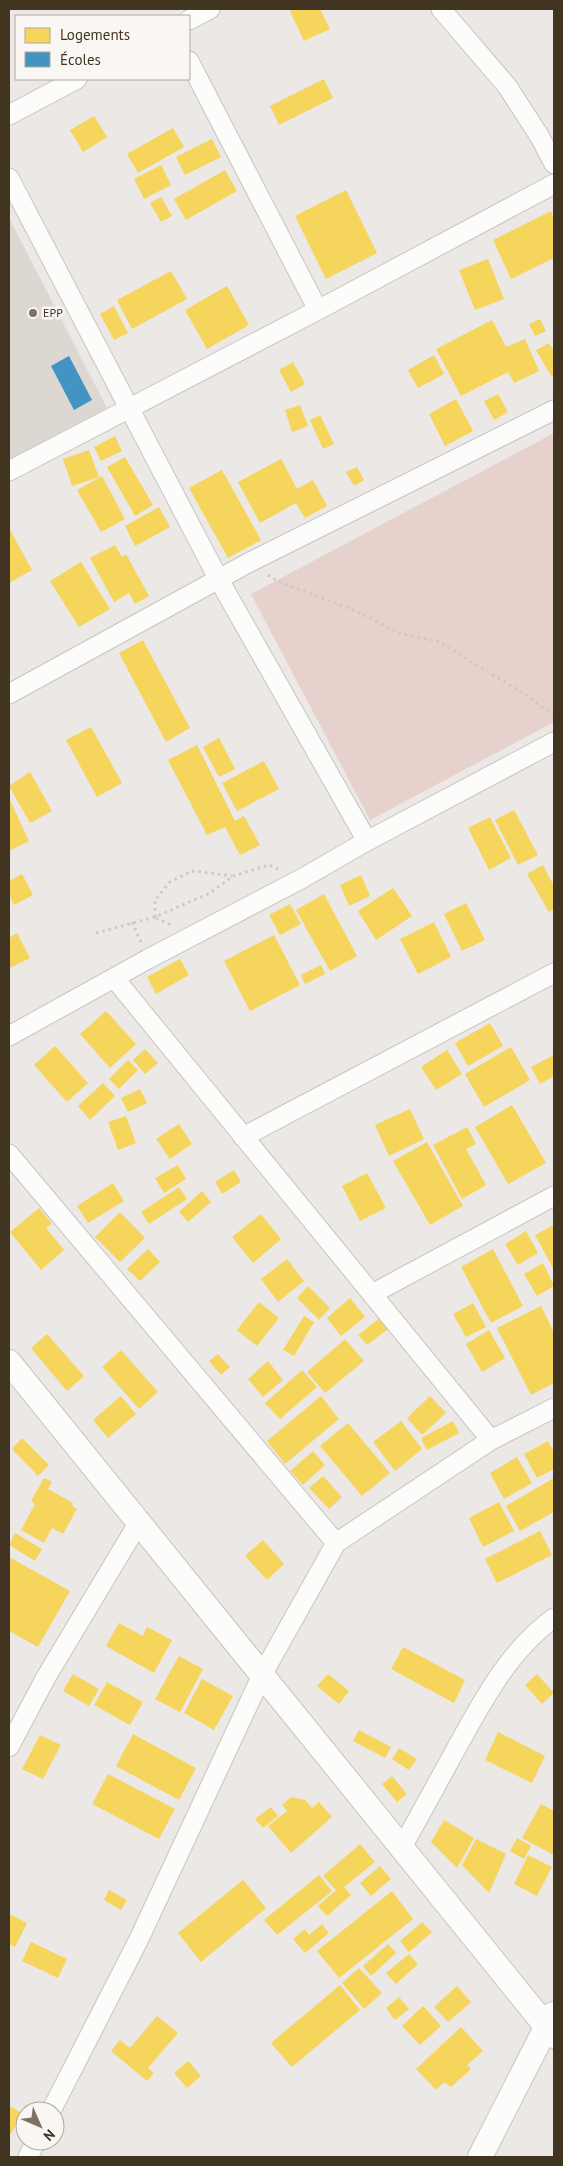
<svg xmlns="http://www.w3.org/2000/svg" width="563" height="2166" viewBox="0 0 563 2166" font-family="'PT Sans',sans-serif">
  <rect width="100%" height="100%" fill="#ebe8e5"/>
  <path fill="#ddd7d2" d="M9,218L107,408L9,460Z"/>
  <path fill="#e6d1cd" d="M554,433V722L370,820L251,594Z"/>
  <path fill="#f6d55c" d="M295,9H320L330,29L304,41L290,11Z
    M324,79L333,98L279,125L270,106Z
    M94,116L107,137L83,152L70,130Z
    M173,128L184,147L138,173L127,154Z
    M212,139L221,157L185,175L176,157Z
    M161,165L171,185L144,199L134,179Z
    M225,170L237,191L186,220L174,199Z
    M346,190L377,253L326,279L295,216Z
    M161,197L172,216L161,222L150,203Z
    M551,211L554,219V258L511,279L493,240Z
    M488,259L504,299L475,310L459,270Z
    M171,271L187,299L132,329L117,300Z
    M227,286L249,325L207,349L185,310Z
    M114,306L128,333L114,340L100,314Z
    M540,319L546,331L535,336L529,324Z
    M492,320L506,347L525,339L539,371L514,383L508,372L461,396L436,349Z
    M549,343L554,352V374L551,376L536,350Z
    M434,355L444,374L418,388L408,370Z
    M293,362L305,384L291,392L279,370Z
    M498,394L508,412L494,420L484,401Z
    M456,399L473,431L445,446L429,414Z
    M300,405L308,426L292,432L285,410Z
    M320,415L334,444L323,449L310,420Z
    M115,436L122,451L101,461L94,447Z
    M89,450L99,477L72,486L63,459Z
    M125,457L153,505L135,516L107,467Z
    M281,459L297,489L313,480L327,506L305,518L296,503L260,523L238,482Z
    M357,467L364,480L354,486L346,472Z
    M222,470L261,540L228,558L189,488Z
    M102,476L125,519L101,532L77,490Z
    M159,507L170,527L135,546L125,526Z
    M9,528L32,570L9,583Z
    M115,545L122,557L126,554L149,596L135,604L129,593L114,602L90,558Z
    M81,562L110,609L79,627L50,581Z
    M143,640L190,728L166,742L119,653Z
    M91,727L122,783L97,797L66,740Z
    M219,738L235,769L219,777L203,747Z
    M197,745L235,821L244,816L260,845L240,855L225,827L207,835L168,760Z
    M264,761L279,789L237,811L222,783Z
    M30,772L52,811L30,823L9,786Z
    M9,798L29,841L9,851Z
    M514,810L538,855L518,865L495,820Z
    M490,817L511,858L489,870L468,828Z
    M543,865L554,886V909L549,912L527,874Z
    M22,874L33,895L14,905L9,894V881Z
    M361,875L370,896L349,906L340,885Z
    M393,888L412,916L376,940L358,911Z
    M324,894L357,956L330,971L296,910Z
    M466,903L485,940L462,951L444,914Z
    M290,904L301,924L280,935L269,915Z
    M434,922L451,957L418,974L400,939Z
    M17,933L30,958L10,968L9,938Z
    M274,935L300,985L250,1011L224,961Z
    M180,959L189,975L156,994L147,977Z
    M321,965L325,974L305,984L301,975Z
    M106,1011L136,1044L110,1068L80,1034Z
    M490,1023L503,1046L468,1066L455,1043Z
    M55,1046L88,1083L67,1102L34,1065Z
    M511,1047L530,1080L484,1107L465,1074Z
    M145,1049L158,1063L145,1074L133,1060Z
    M447,1050L462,1074L436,1090L421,1067Z
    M554,1055V1076L540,1084L531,1067Z
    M128,1060L138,1070L119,1089L109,1079Z
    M103,1083L115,1096L90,1120L78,1106Z
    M140,1089L147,1103L128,1112L121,1098Z
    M512,1105L546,1163L508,1184L475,1127Z
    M410,1109L424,1139L389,1156L375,1125Z
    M126,1116L136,1143L118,1150L108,1122Z
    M179,1124L192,1144L170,1159L156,1139Z
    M467,1127L476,1144L466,1149L486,1185L462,1199L433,1145Z
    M427,1142L463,1206L430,1225L393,1161Z
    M178,1165L186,1179L164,1193L155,1178Z
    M234,1170L241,1182L222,1194L215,1182Z
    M367,1173L386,1208L360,1221L342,1186Z
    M113,1183L124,1201L88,1223L77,1206Z
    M179,1187L187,1199L149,1224L141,1212Z
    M202,1191L211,1202L188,1222L179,1212Z
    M39,1208L52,1223L46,1228L64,1250L41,1270L10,1232Z
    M120,1212L145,1238L120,1262L95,1237Z
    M261,1214L281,1239L253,1263L232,1237Z
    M554,1225V1270L535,1235Z
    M526,1231L538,1253L518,1265L505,1244Z
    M148,1249L160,1262L140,1281L127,1269Z
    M493,1249L523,1306L491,1323L461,1267Z
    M287,1259L304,1281L278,1302L261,1279Z
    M543,1263L554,1286L537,1296L524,1274Z
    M308,1286L330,1308L319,1320L297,1298Z
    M350,1298L365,1317L341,1336L327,1318Z
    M259,1302L279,1318L257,1346L237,1330Z
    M473,1303L486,1327L466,1337L453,1314Z
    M541,1306L554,1333V1383L531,1395L497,1328Z
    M304,1316L314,1322L294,1356L283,1350Z
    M380,1318L388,1329L367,1345L358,1335Z
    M489,1330L505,1358L482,1372L466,1344Z
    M47,1334L84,1376L67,1391L31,1348Z
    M345,1339L364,1361L325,1393L307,1372Z
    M121,1350L158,1392L139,1409L102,1367Z
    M218,1354L230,1367L221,1375L209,1361Z
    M268,1361L283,1380L263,1397L248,1379Z
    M302,1370L317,1387L280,1419L265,1403Z
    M121,1396L136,1414L108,1438L93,1420Z
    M321,1396L339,1419L285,1464L267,1441Z
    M430,1396L446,1413L422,1435L407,1418Z
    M401,1421L422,1449L395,1471L373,1442Z
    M453,1421L459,1433L427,1450L421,1438Z
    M348,1423L390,1473L362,1496L320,1446Z
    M22,1438L49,1465L38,1476L12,1449Z
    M548,1441L554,1452V1469L537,1478L524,1454Z
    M313,1451L325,1465L303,1485L290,1471Z
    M517,1457L532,1483L504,1499L490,1473Z
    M323,1476L342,1497L329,1509L309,1488Z
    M44,1478L52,1482L48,1489L73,1503L72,1506L77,1509L63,1534L52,1528L44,1543L21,1530L35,1504L31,1501Z
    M554,1478V1512L520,1531L506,1506Z
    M499,1502L514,1531L483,1547L469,1518Z
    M540,1531L552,1555L497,1583L485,1559Z
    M15,1533L42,1549L35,1561L9,1545Z
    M263,1540L284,1564L267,1580L245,1556Z
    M9,1557L70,1591L38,1647L9,1631Z
    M119,1623L143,1636L147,1627L172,1640L154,1673L106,1646Z
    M403,1647L465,1680L454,1703L391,1669Z
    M179,1656L203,1669L180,1712L155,1699Z
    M73,1674L99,1689L89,1706L63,1691Z
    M328,1674L349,1691L339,1704L317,1686Z
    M537,1674L554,1693L542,1704L525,1685Z
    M202,1679L233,1696L214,1730L184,1713Z
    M107,1682L143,1702L130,1725L94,1705Z
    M359,1730L391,1747L385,1758L353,1741Z
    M498,1732L545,1756L532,1783L485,1760Z
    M133,1734L196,1768L179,1800L116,1766Z
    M40,1735L61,1745L43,1779L22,1769Z
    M399,1748L417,1759L409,1770L392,1759Z
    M108,1774L175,1809L159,1839L92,1804Z
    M392,1776L407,1794L397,1802L382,1784Z
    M291,1797L305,1800L312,1808L319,1802L332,1817L291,1853L268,1826L287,1811L282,1805Z
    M541,1804L554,1811V1855L522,1838Z
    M271,1807L278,1816L263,1828L255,1819Z
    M444,1820L474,1838L457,1868L431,1842Z
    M517,1838L531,1846L524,1859L510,1851Z
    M476,1839L506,1854L489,1893L462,1865Z
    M360,1844L375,1862L344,1887L351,1895L327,1916L318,1906L336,1890L323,1876Z
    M528,1855L552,1867L537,1896L514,1884Z
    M380,1866L391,1879L371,1896L360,1883Z
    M319,1875L332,1891L277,1935L264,1920Z
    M243,1880L266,1908L201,1962L178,1933Z
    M109,1890L127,1900L121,1910L104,1900Z
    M392,1891L413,1919L339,1978L317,1951Z
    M9,1914L27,1923L15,1947L9,1944Z
    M422,1922L432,1932L409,1952L400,1941Z
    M322,1924L329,1933L305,1953L293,1939L305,1929L309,1935Z
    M31,1942L67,1959L58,1978L22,1961Z
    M388,1944L396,1953L371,1976L363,1966Z
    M409,1954L418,1964L396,1984L386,1973Z
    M359,1968L382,1993L364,2009L342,1983Z
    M340,1985L360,2010L292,2067L271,2043Z
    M457,1986L471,2002L448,2022L434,2007Z
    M399,1997L409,2009L395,2020L386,2008Z
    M423,2006L441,2026L420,2045L402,2026Z
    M157,2016L178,2033L148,2068L154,2073L147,2081L111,2051L120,2040L130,2048Z
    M461,2027L483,2051L467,2065L471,2069L451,2087L444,2082L436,2090L416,2069Z
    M188,2061L201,2076L187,2088L174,2073Z
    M9,2106L22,2113L11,2134L9,2133Z"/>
  <path fill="#4393c3" d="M69,356L92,400L74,410L51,366Z"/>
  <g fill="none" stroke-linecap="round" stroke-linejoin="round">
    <defs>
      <path id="minor" d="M441,9L507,86L540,137L554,164
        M189,20L210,9
        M189,61L318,310
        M9,115L77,79
        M9,178L219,580L367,841
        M9,471L318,310L554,184
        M9,694L248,563L554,410
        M115,979L491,1440
        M9,1036L148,959L301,879L367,841L554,742
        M243,1137L554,973
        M9,1154L336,1543
        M372,1294L554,1196
        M9,1747L45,1679L139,1522
        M402,1847C420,1815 438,1782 456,1749C482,1702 509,1650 554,1618
        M51,2111L139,1939L262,1675L336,1543L491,1440L554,1408
        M28,2157L36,2141"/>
      <path id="tertiary" d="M9,1362L554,2036
        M480,2157L553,2014"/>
    </defs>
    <use href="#minor" stroke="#c7c4c1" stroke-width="21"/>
    <use href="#tertiary" stroke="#c7c4c1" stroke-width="26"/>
    <path stroke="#cec9c4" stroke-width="3" stroke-dasharray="2.5 4" stroke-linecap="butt" d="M268,575L277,581L356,611L399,633L437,641L528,696L554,716
      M155,917V900L170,882L192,871L232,876
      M156,918L173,926
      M132,922L141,942
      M96,933L155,917L210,893L233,876L269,865L278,869"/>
    <use href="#minor" stroke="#fcfcfb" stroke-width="19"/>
    <use href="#tertiary" stroke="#fcfcfb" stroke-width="24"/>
  </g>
  <circle fill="#7c7365" stroke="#faf6f3" stroke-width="2" cx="33" cy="313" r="5"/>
  <g text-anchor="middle" stroke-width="5" stroke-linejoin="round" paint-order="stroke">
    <g font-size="12" fill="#413420" stroke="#faf6f3" text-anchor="start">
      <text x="43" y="317">EPP</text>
    </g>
  </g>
  <rect width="563" height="2166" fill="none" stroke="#413420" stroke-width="20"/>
  <rect x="15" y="15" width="175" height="65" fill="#faf6f3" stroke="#b0a89f"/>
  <rect x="25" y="28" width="25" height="15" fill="#f6d55c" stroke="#b0a89f"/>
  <text x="60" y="40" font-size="15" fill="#413420">Logements</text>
  <rect x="25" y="52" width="25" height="15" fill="#4393c3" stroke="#b0a89f"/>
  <text x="60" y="65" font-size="15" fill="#413420">Écoles</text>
  <g transform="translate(40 2126) rotate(135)"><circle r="24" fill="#faf6f3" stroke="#b0a89f"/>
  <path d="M0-4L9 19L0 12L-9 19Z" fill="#7c7365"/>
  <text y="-8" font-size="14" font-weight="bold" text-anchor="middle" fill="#413420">N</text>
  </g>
</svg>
